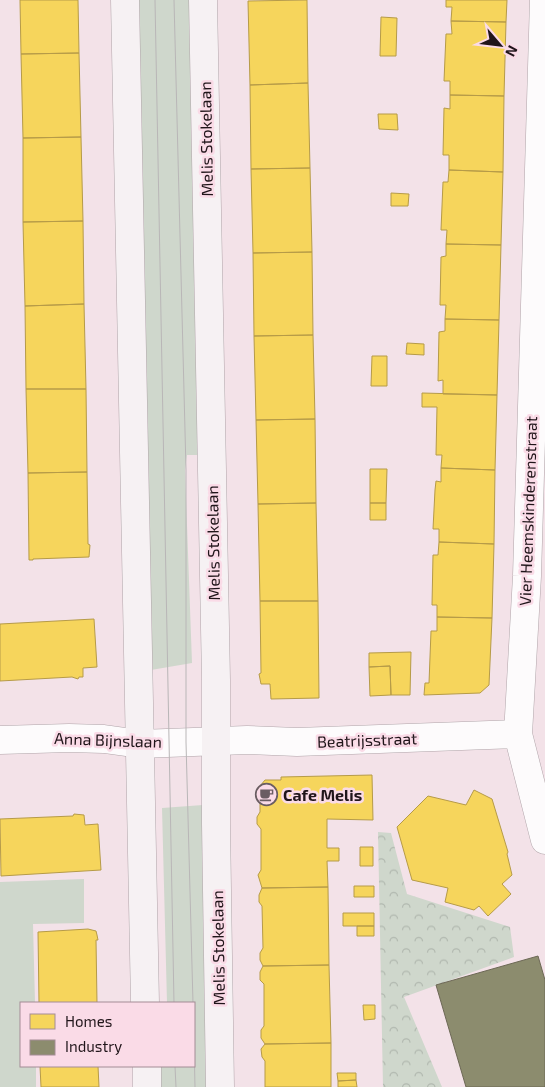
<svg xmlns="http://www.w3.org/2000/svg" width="545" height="1087" viewBox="0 0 545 1087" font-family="'Exo 2',sans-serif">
  <defs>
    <pattern id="forest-crowns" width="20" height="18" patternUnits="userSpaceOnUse" patternTransform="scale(1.25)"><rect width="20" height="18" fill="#cfd7cc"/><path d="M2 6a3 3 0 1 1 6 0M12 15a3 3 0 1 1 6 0" fill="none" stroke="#b1b8af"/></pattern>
  </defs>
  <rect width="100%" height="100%" fill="#f3e2e8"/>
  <path fill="#cfd7cc" d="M137,0H194L201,455H187L185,470L192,663L151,670Z
    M203,805L208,1087H156V1066H194V1003H167L162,808Z
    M84,879V923L33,924L35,1003H21V1066H36V1087H0V882Z"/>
  <path fill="url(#forest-crowns)" d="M378,832L391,833L407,894L510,927L514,957L404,997L442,1087H383Z"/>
  <path fill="#f6d55c" stroke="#b69b48" d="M20,0H78L79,53L21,54Z
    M307,0L308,83L250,85L248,1Z
    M446,0H507L506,22L451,21L452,7H446Z
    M381,17L397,18L396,56H380Z
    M451,21L506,22L504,96L450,95V81H444L446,34H452Z
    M79,53L81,137L23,138L21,54Z
    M308,83L310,168L251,169L250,85Z
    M450,95L504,96L503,172L449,170V155H443L444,108L450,109Z
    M378,114H397L398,130L379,129Z
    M81,137L83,221L23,222V138Z
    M310,168L312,252L253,253L251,169Z
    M449,170L503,172L501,245L446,244L447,230H441L443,182H448Z
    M391,193L409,194L408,206H391Z
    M83,221L84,304L25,306L23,222Z
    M446,244L501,245L499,320L445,319L446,305H440L441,257L446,256Z
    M312,252L313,335L254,336L253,253Z
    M84,304L86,389H26L25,306Z
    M445,319L499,320L497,395L443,394V380L438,381L439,332L445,331Z
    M313,335L315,419L256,420L254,336Z
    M407,343L424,344V355L406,354Z
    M372,356H387V386H371Z
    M26,389H86L87,472L28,473Z
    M422,393L497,395L495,470L441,468L442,455H436L437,407H422Z
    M315,419L316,503L258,504L256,420Z
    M441,468L495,470L494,544L439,542V529H433L435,490L436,481L441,482Z
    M370,469H387L386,503H370Z
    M87,472L88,544L90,545L89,557L33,559V560H29L28,473Z
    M316,503L318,601H260L258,504Z
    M370,503H386V520H370Z
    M439,542L494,544L492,618L437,617V605H432L433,555H438Z
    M260,601H318L319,698L271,699L270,684H261L259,674L261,673Z
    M437,617L492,618L489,685L480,693L424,695L425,683H429L431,631H437Z
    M94,619L97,667L83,668V677H79L78,679L72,677L0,681V624Z
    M411,652L410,695H391L390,666L369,667V653Z
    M390,666L391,695L370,696L369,667Z
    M372,775L373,820L327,819V848H339V861H327L328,887L262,888L258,875L261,870V829L257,824V817L260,812V786L265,780H281V777Z
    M474,790L492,799L508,852L507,854L512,875L502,884L511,894L488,916L479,906L474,910L445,902L448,888L412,880L397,827L428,796L466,805Z
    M74,814L84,815L85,825L98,824L101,870L1,876L0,819L73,816Z
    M360,847H373V866H360Z
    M354,886H374V897H354Z
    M328,887L329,965L263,966L260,960V953L263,948L262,906L259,902V895L262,888Z
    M343,913H374V926H343Z
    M357,926H374V936H357Z
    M88,929L96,931L97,935L98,940H96L97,1003H39L38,932Z
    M329,965L331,1043L265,1044L261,1038V1030L264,1026V984L260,980V972L263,966Z
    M363,1005H375V1019L364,1020Z
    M331,1043V1087H265V1061L262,1057L261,1049L265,1044Z
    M40,1066H98L99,1087H41Z
    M337,1073H356V1080L338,1081Z
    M356,1080L357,1087H338V1081Z"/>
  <path fill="#8c8c6e" stroke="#6c6855" d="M538,956L545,980V1087H466L436,985Z"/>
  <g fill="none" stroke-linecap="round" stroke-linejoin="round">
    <defs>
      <path id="street" d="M544,0L527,576L518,734L545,840
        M0,740L69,738L104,739L140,744L247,740L297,742L518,734"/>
      <path id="secondary" d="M125,0L145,1003
        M203,0L216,680V824L220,1087
        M147,1066V1087"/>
    </defs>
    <use href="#street" stroke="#b0a4a9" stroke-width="29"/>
    <use href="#secondary" stroke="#b0a4a9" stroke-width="29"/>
    <use href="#street" stroke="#fdfbfc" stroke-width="28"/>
    <use href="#secondary" stroke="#f6f1f3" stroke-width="28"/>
    <path stroke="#b9b6b7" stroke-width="1" d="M155,0L174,1003
      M174,0L186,470V742L193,1003
      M194,1041L195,1087
      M175,1066L176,1087"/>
  </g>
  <defs>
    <symbol id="cafe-ring" viewBox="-11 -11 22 22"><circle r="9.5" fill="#fadbe7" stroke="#6a5d62" stroke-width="1.5"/><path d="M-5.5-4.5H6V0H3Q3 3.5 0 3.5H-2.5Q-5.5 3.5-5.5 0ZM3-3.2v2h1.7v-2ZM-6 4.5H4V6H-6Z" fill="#6a5d62"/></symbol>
  </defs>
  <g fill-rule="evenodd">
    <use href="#cafe-ring" x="254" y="782" width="25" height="25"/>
  </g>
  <g text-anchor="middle" stroke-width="5" stroke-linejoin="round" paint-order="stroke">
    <g font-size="16" fill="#20151a" stroke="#fadbe7">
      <text transform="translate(206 139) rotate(-91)" y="6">Melis Stokelaan</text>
      <text transform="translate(528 511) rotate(-88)" y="6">Vier Heemskinderenstraat</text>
      <text transform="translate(213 543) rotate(-91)" y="6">Melis Stokelaan</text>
      <text transform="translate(108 740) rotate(2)" y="6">Anna Bijnslaan</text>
      <text transform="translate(367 740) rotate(-2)" y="6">Beatrijsstraat</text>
      <text transform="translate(218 948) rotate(-91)" y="6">Melis Stokelaan</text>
    </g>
    <g font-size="16" font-weight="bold" fill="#20151a" stroke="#fadbe7" text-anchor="start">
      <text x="283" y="801">Cafe Melis</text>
    </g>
  </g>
  <rect x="20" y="1002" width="175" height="65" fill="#fadbe7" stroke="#a38c95"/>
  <rect x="30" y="1014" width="25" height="15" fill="#f6d55c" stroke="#a38c95"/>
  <text x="65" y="1027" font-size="15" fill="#20151a">Homes</text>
  <rect x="30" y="1040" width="25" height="15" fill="#8c8c6e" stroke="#a38c95"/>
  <text x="65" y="1052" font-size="15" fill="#20151a">Industry</text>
  <g transform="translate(500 45) rotate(118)" stroke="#fadbe7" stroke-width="4" paint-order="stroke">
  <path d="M0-4L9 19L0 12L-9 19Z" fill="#20151a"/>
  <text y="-8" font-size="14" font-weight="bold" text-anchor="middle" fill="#20151a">N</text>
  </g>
</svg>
